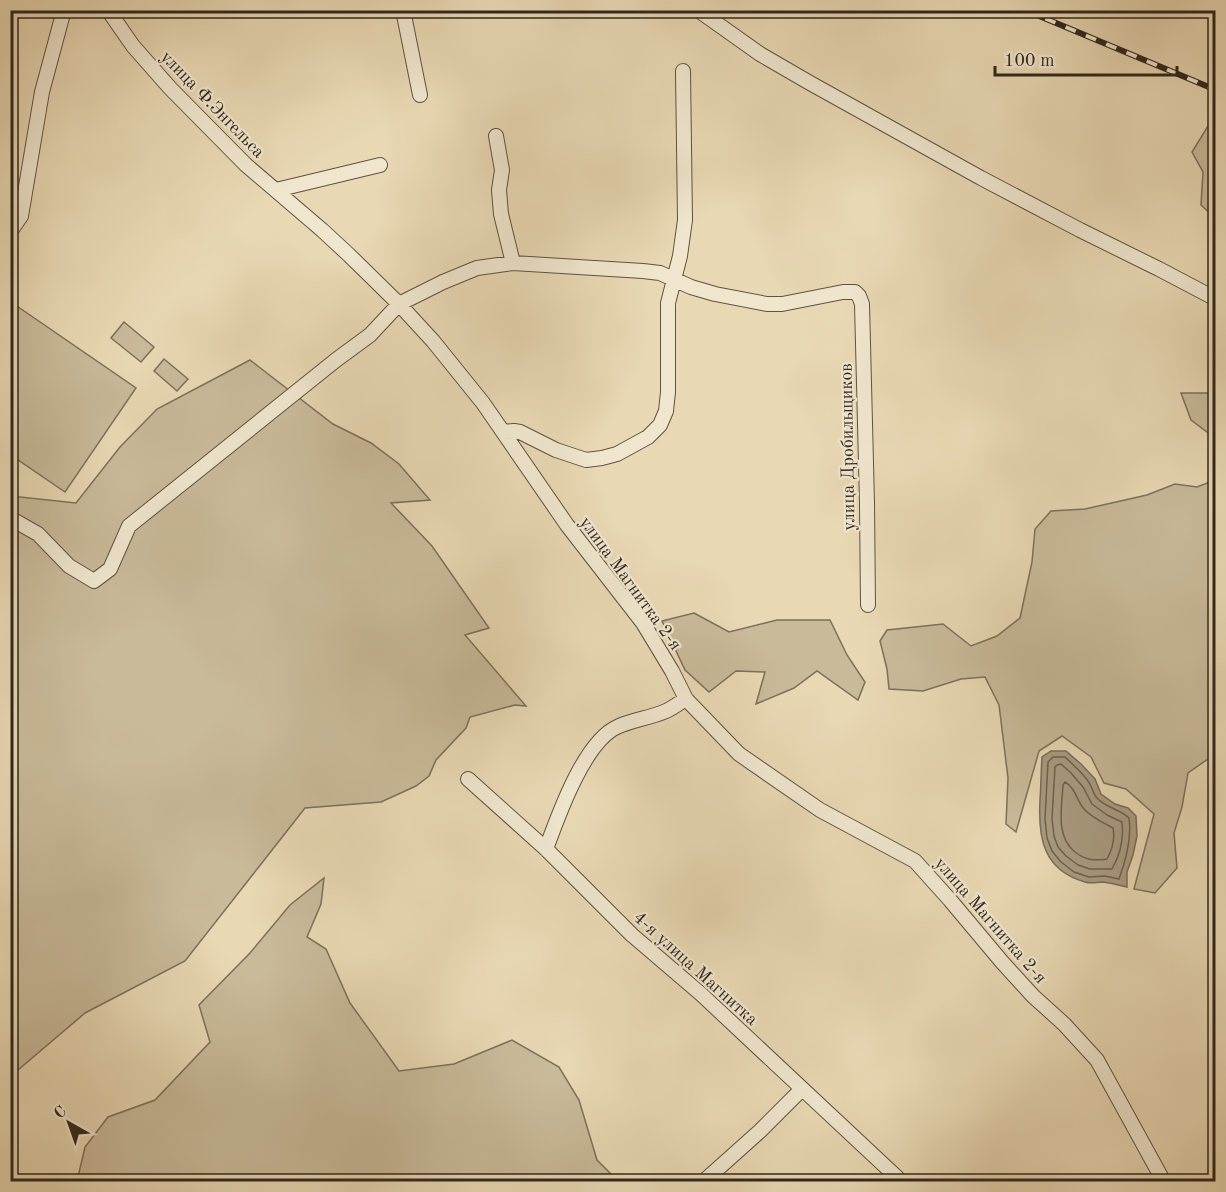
<svg xmlns="http://www.w3.org/2000/svg" width="1226" height="1192" viewBox="0 0 1226 1192" font-family="'Old Standard TT',serif">
  <rect width="100%" height="100%" fill="#e8d8b3"/>
  <filter id="stains"><feTurbulence type="fractalNoise" baseFrequency=".00333" numOctaves="4"/><feColorMatrix values="0 0 0 0 .2 0 0 0 0 .09 0 0 0 0 .02 0 0 0 .5 -.17"/></filter>
  <radialGradient id="worn" r=".72"><stop offset=".6" stop-color="#630" stop-opacity="0"/><stop offset="1" stop-color="#630" stop-opacity=".3"/></radialGradient>
  <path fill="#c9ba9a" stroke="#7c705c" stroke-width="1.5" d="M1211,121L1216,122L1215,218L1201,205L1203,172L1192,152Z
    M11,302L136,388L65,492L11,455Z
    M124,322L154,347L141,362L111,338Z
    M164,359L188,379L177,391L154,371Z
    M250,360L333,424L371,443L399,464L430,500L391,503L432,546L489,628L465,635L526,706L515,705L470,717L466,728L436,760L429,776L416,786L381,802L305,808L185,961L85,1013L11,1076V496L76,503L120,447L157,409Z
    M1181,393H1208L1215,398V438L1191,420Z
    M1215,480V533L1209,549L1210,593L1216,597L1215,754L1188,773L1182,807L1174,833L1177,868L1155,893L1134,889L1154,814L1126,789L1104,783L1091,757L1062,736L1039,751L1016,832L1006,824L1008,778L999,705L985,677L961,679L923,691L889,689L887,669L880,641L887,630L943,624L971,646L997,636L1020,618L1032,562L1035,529L1051,511L1085,509L1147,495L1175,484L1197,487Z
    M694,613L729,632L777,620H830L847,655L865,682L858,700L817,671L794,688L756,704L765,672L736,671L709,692L685,670L662,621Z
    M324,878L321,904L307,937L326,949L350,1003L399,1071L454,1064L512,1040L559,1067L579,1100L597,1160L618,1181H77L85,1147L108,1117L155,1100L210,1042L199,1005L250,953L290,905Z"/>
  <path fill="#a99b80" stroke="#796c59" stroke-width="1.5" d="M1051,751H1066L1081,764L1095,779L1101,794L1115,804L1128,808L1136,816L1137,836L1133,855L1127,872V887C1119,885 1111,883 1103,882C1097,882 1091,884 1085,882C1043,870 1038,838 1040,800C1041,786 1041,772 1042,757Z"/>
  <g fill="none" stroke-linecap="round" stroke-linejoin="round">
    <path stroke="#6c604f" stroke-width="1.5" d="M1053,757H1065C1073,765 1082,772 1088,781C1092,786 1093,794 1097,798C1106,808 1120,809 1129,818C1132,839 1126,860 1119,879L1105,876L1089,877L1074,872L1061,862L1052,851L1047,838L1045,819L1048,762Z
      M1061,764L1071,773L1083,787L1092,804L1107,815L1122,822C1124,839 1120,855 1112,869H1090L1078,865L1066,856L1058,847L1054,836L1052,819L1055,767L1057,765Z
      M1065,782C1076,788 1076,800 1084,809C1092,818 1104,823 1113,828C1115,838 1112,850 1107,859C1094,861 1085,860 1075,852C1055,836 1062,807 1063,785Z"/>
    <defs>
      <path id="minor" d="M108,10L133,46L170,88L246,165L322,230L349,255L399,304L433,341L483,403L567,525L643,623L672,671L686,699L739,754L820,810L915,861L950,900L1002,962L1033,996L1064,1024L1097,1060L1164,1182
        M403,10L420,95
        M698,10L760,54L810,83L981,178L1080,230L1159,269L1216,299
        M496,136L502,170L499,190L501,214L513,263
        M276,190L380,165
        M10,232L21,216L42,92L64,10
        M503,432L514,431L520,432L556,450L586,460L602,458L617,454L648,437L660,425L666,411L668,392V303L680,256L685,220L683,71
        M10,518L38,534L69,566L94,581L110,569L129,526L336,360L370,335L399,304L443,282L477,268L513,263L643,271L660,273L691,287L715,294L767,304H782L843,292H855L859,296L862,304L867,503L868,605
        M468,779L546,849L632,935L701,994L902,1182
        M546,849C558,816 584,742 617,727C632,720 650,718 666,711C673,708 679,703 686,699
        M703,1182L760,1131L802,1089"/>
    </defs>
    <use href="#minor" stroke="#5e5243" stroke-width="16"/>
    <use href="#minor" stroke="#f0e6ce" stroke-width="14"/>
    <defs>
      <path id="rail" d="M1025,10L1216,90"/>
    </defs>
    <use href="#rail" stroke="#30261e" stroke-width="6"/>
    <use href="#rail" stroke="#f0e6ce" stroke-width="4" stroke-dasharray="11" stroke-linecap="butt"/>
  </g>
  <g text-anchor="middle" stroke-width="4.5" stroke-linejoin="round" paint-order="stroke">
    <g font-size="18" fill="#30261e" stroke="#f0e6ce">
      <text transform="translate(213 104) rotate(46)" y="6">улица Ф.Энгельса</text>
      <text transform="translate(847 447) rotate(-91)" y="6">улица Дробильщиков</text>
      <text transform="translate(631 583) rotate(54)" y="6">улица Магнитка 2-я</text>
      <text transform="translate(991 920) rotate(49)" y="6">улица Магнитка 2-я</text>
      <text transform="translate(696 968) rotate(42)" y="6">4-я улица Магнитка</text>
    </g>
  </g>
  <rect width="1226" height="1192" fill="none" stroke="#e8d8b3" stroke-width="36"/>
  <rect x="12" y="12" width="1202" height="1168" fill="none" stroke="#30261e" stroke-width="3"/>
  <rect x="18" y="18" width="1190" height="1156" fill="none" stroke="#30261e" stroke-width="1.5"/>
  <g transform="translate(69 1123) rotate(320)" stroke="#f0e6ce" stroke-width="4.5" paint-order="stroke">
  <path d="M0-4.5L10 22L0 15L-10 22Z" fill="#30261e"/>
  <text y="-9" font-size="16" font-weight="bold" text-anchor="middle" fill="#30261e">С</text>
  </g>
  <path d="M995 66v9h182v-9" fill="none" stroke="#30261e" stroke-width="3"/>
  <text x="1004" y="66" font-size="18" fill="#30261e" stroke="#f0e6ce" stroke-width="4.5" paint-order="stroke">100 m</text>
  <rect width="100%" height="100%" filter="url(#stains)"/>
  <rect width="100%" height="100%" fill="url(#worn)"/>
</svg>
